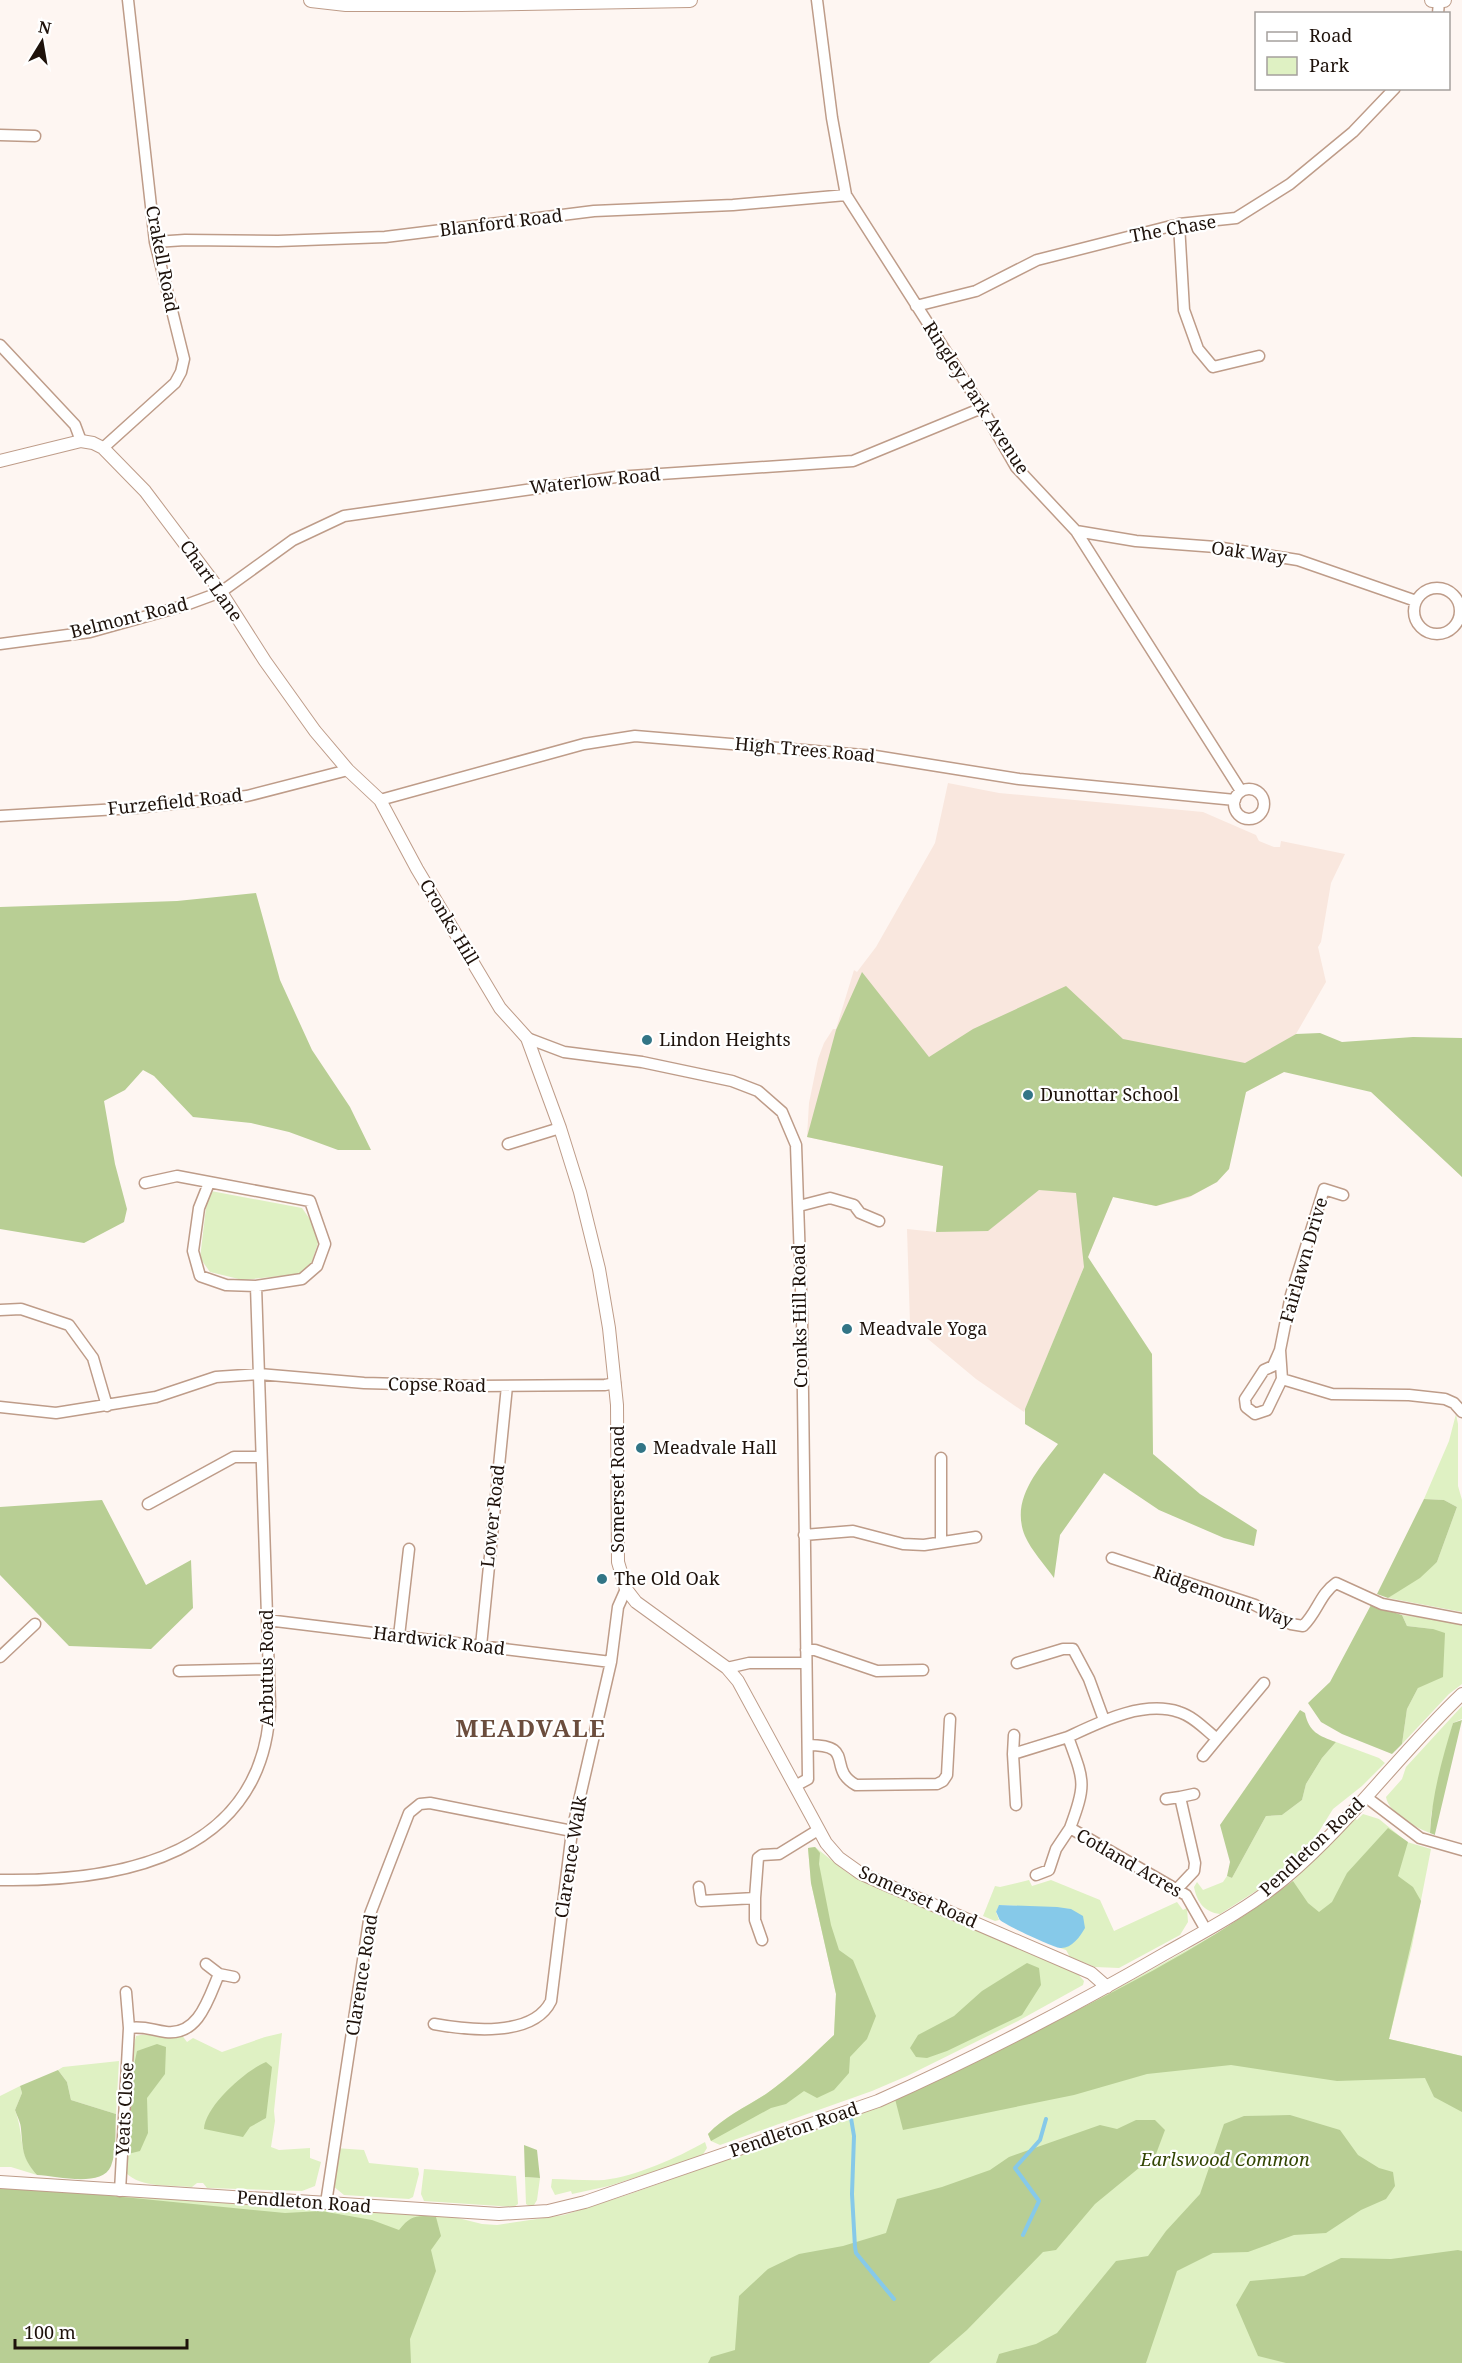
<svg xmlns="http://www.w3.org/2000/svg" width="1462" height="2363" viewBox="0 0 1462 2363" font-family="'Noto Serif',serif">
  <rect width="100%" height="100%" fill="#fef6f2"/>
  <path fill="#f9e7de" d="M948,783L999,793L1203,812L1256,835L1259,841L1274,847H1280L1281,841L1345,854L1331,883L1321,942L1318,947L1326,982L1296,1034L1284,1072L1246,1092L1217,1182L1188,1198L1156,1206L1113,1197L1024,1412L976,1379L910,1324L907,1229L936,1232L943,1166L807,1137L809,1103L818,1059L824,1043L833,1029H836L854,970L857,972L876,947L935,843Z"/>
  <path fill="#dff1c3" d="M211,1191L302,1208L314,1225L319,1240L310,1267L300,1274L243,1280L210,1272L200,1258L206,1208Z
    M1456,1414L1458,1424V1486L1462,1500V1612L1388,1598L1437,1562L1457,1507L1444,1500L1424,1499L1449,1441Z
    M1402,1615L1462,1623V1684L1449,1694L1402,1744L1407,1709L1418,1688L1433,1629L1407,1626Z
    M1462,1706V1719L1453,1723L1431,1815L1430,1833C1415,1827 1389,1814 1386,1797L1402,1779L1406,1767Z
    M1336,1742L1379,1758L1385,1763L1362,1786L1333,1809L1308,1849L1267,1884L1220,1914C1204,1912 1197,1902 1194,1887L1197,1882L1203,1890L1223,1882L1227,1876L1232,1878L1266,1816L1282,1815L1302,1800L1306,1784L1322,1758Z
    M1363,1814L1379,1819L1407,1842L1431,1849L1412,1946L1389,2039L1462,2056V2363H0L93,2194L450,2216L482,2224L497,2225L564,2215L627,2195L777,2142L1056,2020L1133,1980L1219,1932L1257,1908L1293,1881L1354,1818L1357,1820Z
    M815,1847L849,1874L1077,1973L1084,1981L1083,1985L1018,2021L907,2076L872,2091L720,2145L711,2141L708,2134C724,2117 746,2107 766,2094C791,2076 812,2056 834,2035L836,1994L811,1883L808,1848Z
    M1029,1880L1032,1886L1051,1880L1100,1900L1114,1931L1177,1902L1183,1910L1187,1908L1188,1922L1180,1935L1119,1968L1095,1967L1070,1957L1066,1950L1060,1948L1068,1946L1071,1909L1000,1905L996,1912L999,1920L995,1921L983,1916L995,1886L1000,1887Z
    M282,2033L274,2111L275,2121L271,2147L279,2150L310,2148V2158L321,2162L315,2186L302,2191L207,2188L203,2183H197L192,2187C171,2185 141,2188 126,2173L133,2048L136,2036C152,2031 165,2042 181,2034L187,2042L193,2038L222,2052L265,2037Z
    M119,2061L116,2114L71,2100L67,2082L58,2070L63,2067Z
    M20,2086L22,2093L15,2110C25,2137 17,2152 37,2175L11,2167H0V2096Z
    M705,2142L707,2148L702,2156L609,2186L572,2194L571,2191L555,2195L551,2187L552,2179C569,2179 587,2181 604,2180C636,2176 677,2158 705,2142Z
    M335,2148L364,2150L369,2163L418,2168L419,2174L413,2197L409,2199L344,2195L333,2186Z
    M424,2169L516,2176L518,2204L514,2207L424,2201L421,2194Z
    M525,2177L540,2178L537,2200L534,2205L529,2206L526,2204Z"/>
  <path fill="#b8ce94" d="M256,893L280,980L312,1050L350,1107L371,1150H338L289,1132L251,1123L193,1117L154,1076L143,1070L125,1090L104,1101L115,1164L127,1209L124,1222L84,1243L0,1229V907L177,901Z
    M862,972L929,1057L973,1029L1066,986L1123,1039L1245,1063L1296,1034L1320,1033L1342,1042L1413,1037L1462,1038V1177L1371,1092L1284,1072L1246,1092L1229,1169L1217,1182L1191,1196L1156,1206L1113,1197L1088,1257L1152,1354L1153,1454L1200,1494L1257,1530L1254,1546L1224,1538L1159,1510L1104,1473L1060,1535L1054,1578C1045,1565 1031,1550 1025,1536C1010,1500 1038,1470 1058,1444L1025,1424V1409L1084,1267L1076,1193L1039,1190L988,1231L936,1232L943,1166L807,1137L836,1030Z
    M1424,1499L1444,1500L1457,1507L1437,1562L1420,1578L1388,1598L1377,1594Z
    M102,1500L146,1585L191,1560L193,1608L151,1649L69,1646L0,1575V1507Z
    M1371,1605L1402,1615L1407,1626L1433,1629L1445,1633L1443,1677L1418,1688L1407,1709L1402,1744L1392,1754L1342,1734L1321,1722L1308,1703L1330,1682Z
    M1300,1710L1305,1713C1309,1732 1319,1736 1336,1742L1322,1758L1306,1784L1302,1800L1282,1815L1266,1816L1232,1878L1227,1876L1230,1862L1220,1825Z
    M1462,1720L1435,1834V1835L1430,1833C1432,1795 1442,1759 1453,1723Z
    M1388,1828L1408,1842L1398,1876L1413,1887L1421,1901L1389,2039L1462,2056V2112L1434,2097L1425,2078L1337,2081L1231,2065L1147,2074L1074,2095L903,2130L895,2099C1028,2033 1174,1971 1293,1881L1308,1903L1319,1912L1332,1902L1347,1873Z
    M815,1847L820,1853L819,1864L831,1925L839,1950L853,1960L876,2016L867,2039L850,2057L849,2073L834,2090L817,2098L804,2091L786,2104L771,2108L711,2141L708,2134C724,2117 746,2107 766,2094C791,2076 812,2056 834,2035L836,1994L811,1883L808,1848Z
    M1027,1963L1039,1968L1041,1985L1022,2015L947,2051L927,2058L916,2057L910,2048L918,2035L954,2016L982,1991Z
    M157,2044L166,2047L165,2074L147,2098L148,2133L140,2151L124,2155L130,2084L137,2051Z
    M266,2062L272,2067L266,2118L250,2127L243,2137L204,2129C205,2106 246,2070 266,2062Z
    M58,2070L67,2082L71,2100L116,2114C115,2130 117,2151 111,2166C102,2188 57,2176 37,2175C22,2158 23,2150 21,2129C21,2123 17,2116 15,2110L22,2093L20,2086Z
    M1290,2115L1340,2130L1358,2155L1379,2168L1393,2172L1395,2186L1386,2199L1361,2210L1326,2233L1294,2235L1248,2252L1213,2253L1177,2271L1146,2363H996L999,2354L1036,2344L1057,2333L1116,2261L1148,2256L1166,2231L1200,2194L1224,2124L1244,2116Z
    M1136,2120H1155L1165,2130L1156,2154L1095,2204L1056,2250L1043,2252L967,2330L929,2363H708L711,2357L735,2350L739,2296L768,2269L799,2254L843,2246L886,2233L897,2199L942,2187L990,2170L1009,2157L1100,2125L1117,2129Z
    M524,2145L537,2150L540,2178L525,2177Z
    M0,2188L93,2194L285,2213L321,2211L372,2220L399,2230C411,2215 417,2215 436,2217L441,2236L431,2250L436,2271L410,2339L411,2363H0Z
    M1458,2250L1462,2251V2363H1286L1258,2356L1236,2305L1250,2281L1304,2276L1341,2258L1391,2259Z"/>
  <path fill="#86c9e9" d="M999,1905L1057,1907L1071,1909L1083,1916L1085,1928C1080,1937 1071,1949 1060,1948C1053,1947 1005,1925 1000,1920C999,1919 997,1913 996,1912Z"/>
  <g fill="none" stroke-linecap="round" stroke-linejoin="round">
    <path stroke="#86c9e9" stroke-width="4" d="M851,2118L854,2136L852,2194L855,2247L856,2253L894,2299
      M1023,2235L1039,2201L1015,2168L1040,2140L1046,2119"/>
    <defs>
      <path id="minor" d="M817,0L832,118L846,195L982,408L1016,467L1076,531L1241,791
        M1438,14L1439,1
        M0,135L35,136
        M1179,224L1184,310L1198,349L1213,367L1259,356
        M155,242L185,240L278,241L385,237L594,211L733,205L846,195
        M916,306L976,291L1037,260L1179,224L1236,218L1290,184L1353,132L1395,88
        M0,345L75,425L81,441
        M103,448L175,383L181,372L184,359L155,242L128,0
        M1076,531L1136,541L1216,547L1298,560L1416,601
        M1414 611a23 23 0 1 1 46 0a23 23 0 1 1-46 0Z
        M0,644L90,632L183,606L221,592L293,540L344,516L616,477L853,461L982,408
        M1234 804a15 15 0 1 1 30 0a15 15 0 1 1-30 0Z
        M380,800L584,744L635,736L875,756L1019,779L1235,800
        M0,816L135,808L247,796L348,770
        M527,1038L564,1052L642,1062L732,1081L758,1091L782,1112L796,1145L802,1319L808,1779L795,1786
        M508,1144L560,1128
        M209,1183L199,1208L193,1251L200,1276L226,1285L256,1286
        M799,1206L830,1198L854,1205L860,1213L879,1221
        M0,1310L21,1309L69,1325L93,1358L107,1406
        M1280,1350L1273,1366L1264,1370L1251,1390L1245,1399L1246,1407L1255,1414L1267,1410L1282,1379L1280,1350L1291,1295L1324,1189L1343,1195
        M1282,1379L1332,1394L1409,1395L1445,1399L1454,1403L1462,1412
        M0,1407L56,1413L156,1397L216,1377L259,1374L364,1383L476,1386L605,1385L615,1383
        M941,1458V1542
        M148,1504L234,1457H261
        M804,1535L853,1531L903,1544L924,1545L976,1537
        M1112,1558L1255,1605L1291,1624L1303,1626C1317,1613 1320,1594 1336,1583L1382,1604L1462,1619
        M267,1620L611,1662
        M399,1636L409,1549
        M481,1646L507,1386
        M806,1650H815L877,1671L923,1670
        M0,1657L35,1624
        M1017,1663L1063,1649H1073L1089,1679L1104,1720
        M727,1668L749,1663H806
        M179,1671L269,1669
        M808,1745C857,1745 826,1768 856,1785L937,1784L943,1781L947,1775L950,1719
        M1013,1754L1014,1735
        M1203,1756L1217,1739
        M1366,1797L1420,1838L1462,1850
        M1166,1799L1180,1797
        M1016,1805L1013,1754L1068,1737
        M1036,1875L1049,1870L1056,1849L1070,1828
        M0,1880C122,1882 264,1855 270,1706L256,1286L302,1279L317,1266L325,1244L310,1201L177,1176L145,1183
        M699,1887L701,1901L755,1898L758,1858L762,1855L779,1854L818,1830
        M1177,1889L1194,1871L1195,1863L1180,1797L1194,1794
        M755,1898V1920L762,1940
        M1206,1930L1186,1895L1070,1828C1087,1783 1084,1781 1068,1737C1100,1722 1143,1700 1179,1712C1193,1716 1206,1730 1217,1739L1264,1683
        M206,1964L219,1974L234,1977
        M434,2024C467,2030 533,2038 551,2001L572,1831L611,1662L618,1607L626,1589
        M129,2028C146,2026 151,2030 166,2032C199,2036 209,1997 219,1974
        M120,2191L129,2028L126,1992
        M326,2203L370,1914L409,1813L420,1804L430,1803L572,1831"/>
      <path id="tertiary" d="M0,461L81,441L93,443L103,448L145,491L221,592L265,661L315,731L348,770L380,800L417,869L500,1008L527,1038L560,1128L580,1192L599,1269L609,1328L617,1405L618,1562L626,1589L636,1602L727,1668L738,1681L826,1843L839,1858L860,1873L880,1882L1091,1973L1107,1987
        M0,2182L499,2214L548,2211L585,2202L878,2101C977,2057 1073,2007 1166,1953C1207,1930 1249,1908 1285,1878C1350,1823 1400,1753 1462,1694"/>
      <path id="secondary" d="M311,0L346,4H461L690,0
        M1432,0H1444"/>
    </defs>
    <use href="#minor" stroke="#be9c89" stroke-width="13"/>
    <use href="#tertiary" stroke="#be9c89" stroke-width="14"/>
    <use href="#secondary" stroke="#be9c89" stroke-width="16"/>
    <use href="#minor" stroke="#fff" stroke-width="10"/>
    <use href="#tertiary" stroke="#fff" stroke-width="12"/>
    <use href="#secondary" stroke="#fff" stroke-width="14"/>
  </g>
  <g fill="#327586" stroke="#fff" stroke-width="2">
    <circle cx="647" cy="1040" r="6"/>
    <circle cx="1028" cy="1095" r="6"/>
    <circle cx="847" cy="1329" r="6"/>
    <circle cx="641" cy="1448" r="6"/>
    <circle cx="602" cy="1579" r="6"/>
  </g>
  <g text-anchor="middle" stroke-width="4.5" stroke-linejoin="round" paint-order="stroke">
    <g font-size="18" fill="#1e120b" stroke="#fff">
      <text transform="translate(501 223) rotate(-7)" y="6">Blanford Road</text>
      <text transform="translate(1173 229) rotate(-10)" y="6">The Chase</text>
      <text transform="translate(162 259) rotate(79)" y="6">Crakell Road</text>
      <text transform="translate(976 398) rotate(57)" y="6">Ringley Park Avenue</text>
      <text transform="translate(595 481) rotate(-6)" y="6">Waterlow Road</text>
      <text transform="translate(1249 553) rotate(8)" y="6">Oak Way</text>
      <text transform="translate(211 581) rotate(55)" y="6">Chart Lane</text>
      <text transform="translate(129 618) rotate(-14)" y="6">Belmont Road</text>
      <text transform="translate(805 750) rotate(5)" y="6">High Trees Road</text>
      <text transform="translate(175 802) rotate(-6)" y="6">Furzefield Road</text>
      <text transform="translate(449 922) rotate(59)" y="6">Cronks Hill</text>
      <text transform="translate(1304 1260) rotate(-74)" y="6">Fairlawn Drive</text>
      <text transform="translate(800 1316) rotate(-91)" y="6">Cronks Hill Road</text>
      <text transform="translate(437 1385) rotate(1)" y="6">Copse Road</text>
      <text transform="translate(618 1489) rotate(-90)" y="6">Somerset Road</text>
      <text transform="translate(493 1516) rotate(-84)" y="6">Lower Road</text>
      <text transform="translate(1223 1597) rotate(20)" y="6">Ridgemount Way</text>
      <text transform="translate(439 1641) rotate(7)" y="6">Hardwick Road</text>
      <text transform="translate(267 1668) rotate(-90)" y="6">Arbutus Road</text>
      <text transform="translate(1312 1847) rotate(-43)" y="6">Pendleton Road</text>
      <text transform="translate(571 1857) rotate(-81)" y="6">Clarence Walk</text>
      <text transform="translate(1129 1863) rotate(30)" y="6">Cotland Acres</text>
      <text transform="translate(918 1897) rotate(24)" y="6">Somerset Road</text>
      <text transform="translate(362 1975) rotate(-81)" y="6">Clarence Road</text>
      <text transform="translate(125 2109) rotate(-87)" y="6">Yeats Close</text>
      <text transform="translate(794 2130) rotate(-19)" y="6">Pendleton Road</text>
      <text transform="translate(304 2202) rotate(4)" y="6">Pendleton Road</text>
    </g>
    <g font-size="18" fill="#1e120b" stroke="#fff" text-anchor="start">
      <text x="659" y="1046">Lindon Heights</text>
      <text x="1040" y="1101">Dunottar School</text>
      <text x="859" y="1335">Meadvale Yoga</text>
      <text x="653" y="1454">Meadvale Hall</text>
      <text x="614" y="1585">The Old Oak</text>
    </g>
    <g font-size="18" font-style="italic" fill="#324502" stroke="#fff">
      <text x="1225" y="2166">Earlswood Common</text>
    </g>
    <g font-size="24" font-weight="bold" letter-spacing="1.5" fill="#6b4d3d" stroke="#fff">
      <text x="531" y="1737">MEADVALE</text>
    </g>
  </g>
  <rect x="1255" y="12" width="195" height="78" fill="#ffffff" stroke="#a5a09d" stroke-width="1.5"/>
  <rect x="1267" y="32" width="30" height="9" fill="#ffffff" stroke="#a5a09d" stroke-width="1.5"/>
  <text x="1309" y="42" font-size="18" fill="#1e120b">Road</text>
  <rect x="1267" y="57" width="30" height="18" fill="#dff1c3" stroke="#a5a09d" stroke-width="1.5"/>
  <text x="1309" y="72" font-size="18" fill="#1e120b">Park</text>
  <g transform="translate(42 42) rotate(11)" stroke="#ffffff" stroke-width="4.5" paint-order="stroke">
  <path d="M0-4.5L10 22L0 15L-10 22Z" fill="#1e120b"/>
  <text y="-9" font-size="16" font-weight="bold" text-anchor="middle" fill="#1e120b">N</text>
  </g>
  <path d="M15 2339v9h172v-9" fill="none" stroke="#1e120b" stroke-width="3"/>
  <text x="24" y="2339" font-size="18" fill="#1e120b" stroke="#ffffff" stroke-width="4.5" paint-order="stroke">100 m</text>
</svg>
